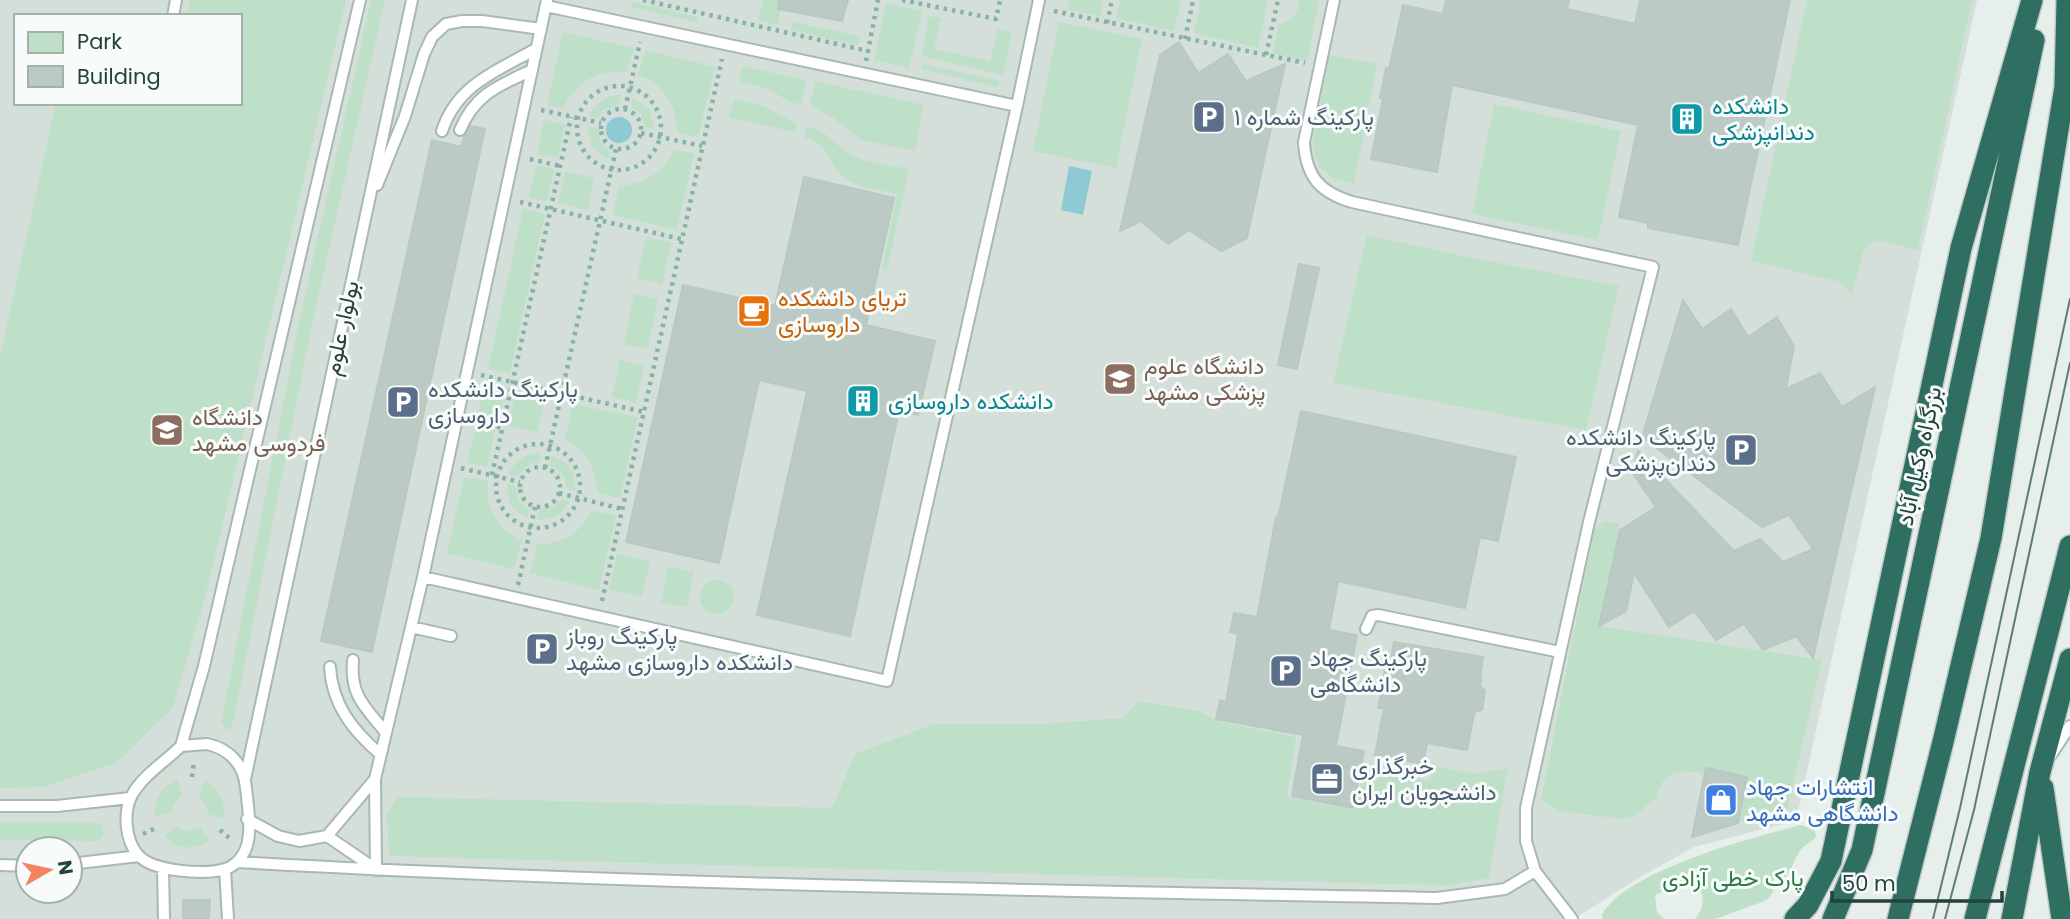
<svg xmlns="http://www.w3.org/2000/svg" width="2070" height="919" viewBox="0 0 2070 919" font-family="Poppins,Vazirmatn,sans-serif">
  <rect width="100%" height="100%" fill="#e6efeb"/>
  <path fill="#d4dfda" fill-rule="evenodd" d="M0,0H1977L1796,821L1694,847L1635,880L1574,919H0ZM16,16H240V103H16ZM28,849H70V891H28Z"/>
  <path fill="#bfe0c8" d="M190,0H346L207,590L173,708L116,763L43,787L0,788V356L56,103H240V16H187Z
    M371,0H385L312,325L234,718L231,728L226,730L221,723L299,322Z
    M763,0H783L777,25L758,20Z
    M1069,0H1103L1100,16L1067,10Z
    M1120,0H1181L1174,31L1116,18Z
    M1201,0H1268L1258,48L1194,33Z
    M1299,0H1319L1307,61L1273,54L1279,24C1292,20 1299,14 1299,0Z
    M1807,0H1972L1918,250L1881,241L1869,243L1863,252L1852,295L1841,282L1751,261Z
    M633,2L698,17L697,22L632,7Z
    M886,3L922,11L909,68L874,60Z
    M928,16L941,18L934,49L990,61L998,29L1012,33L1003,75L922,56Z
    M792,22L860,36L858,45L791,30Z
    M1059,22L1142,39L1116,168L1033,151Z
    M563,32L634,48L627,72C600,69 574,82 564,108L547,105Z
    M645,50L715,67L698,137L677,133C678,107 663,83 638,75Z
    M1329,55L1377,64L1354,184C1325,178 1315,170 1313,140Z
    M922,64L1000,81L998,87L921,69Z
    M742,66L806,80L801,105L788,101L769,89L739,81Z
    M815,81L924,105L915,151L861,140L835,119L810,105Z
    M621,94L619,105L605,109L597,118L589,116C597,102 605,96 621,94Z
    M633,98L649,109L654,129L645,127L641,115L631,106Z
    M734,98L765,107L797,124L796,132L729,118Z
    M1494,104L1621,131L1598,240L1472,214Z
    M544,120L565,124L558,158L537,154Z
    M588,126L598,128L600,142L610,151L608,159C595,154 587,141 588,126Z
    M806,127C831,132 830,142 849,153C866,164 889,165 909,169L887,270L882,269L897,194C881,190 859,189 845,178C826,164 831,145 804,137Z
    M673,149L694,154L677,230L613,215L619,187C644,182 664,175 673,149Z
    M536,165L554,169L547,201L529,197Z
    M565,172L594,178L588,210L558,203Z
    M523,209L545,214L510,373L488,369Z
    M1367,235L1472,258L1619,286L1586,430L1333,383Z
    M646,237L671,243L662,284L637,279Z
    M634,294L658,299L648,349L624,344Z
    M620,360L644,366L636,403L612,397Z
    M485,383L507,388L498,424L477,419Z
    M516,390L546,398L537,432L508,426Z
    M573,404L638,417L620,498L597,493C597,468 586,452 565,439Z
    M476,426L495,431L487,467L467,463Z
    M541,453L540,463H531L516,476L508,475C514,461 525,453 541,453Z
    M551,456C567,459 576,474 575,491L566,488C567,477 559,468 549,465Z
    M464,477L488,481C484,506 499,531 522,540L514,569L447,553Z
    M507,484L515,486L519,502L529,509L527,518C512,510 507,501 507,484Z
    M561,500L570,501C562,514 552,520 537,520L539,510L551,508Z
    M592,510L616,516L599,590L530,573L537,544C562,545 581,532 592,510Z
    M1605,521L1619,524L1620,530L1599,626L1822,660L1786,814L1738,823L1747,777L1706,768L1705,774C1680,769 1662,769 1657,798L1634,816L1622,819L1558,811L1541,799L1594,530Z
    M617,554L650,561L642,597L609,589Z
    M668,567L694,572L687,607L661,602Z
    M700 597a17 17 0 1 1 34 0a17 17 0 1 1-34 0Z
    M1139,701L1199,711L1221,722L1296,737L1287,797L1355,810L1364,768L1430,781L1435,767L1477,774L1508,768L1489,878L1450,885L1391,884L389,856L387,814L397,797L832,808L855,754L934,724H1042L1122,718Z
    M178,779L182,796L173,804L171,813L155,816C153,799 162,785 178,779Z
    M204,780C219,789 226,802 224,819L208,814L207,807L199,797Z
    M0,822H95L101,824L104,835L101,839L95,841L0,840Z
    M1801,825L1814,829L1816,836C1812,843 1803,845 1800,851C1793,862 1792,870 1782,881L1775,879L1772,882L1773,892L1769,898L1762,902L1715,919H1695C1707,905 1705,888 1689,879L1655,895L1657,912L1664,919H1603L1602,915C1624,871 1754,837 1801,825Z
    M176,826L187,831L200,827L210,841C195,851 178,849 164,837Z"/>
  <path fill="#8ec9d4" d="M606 130a13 13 0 1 1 26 0a13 13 0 1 1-26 0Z
    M1069,166L1092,171L1083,215L1061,210Z"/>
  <path fill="#bbcac4" stroke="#b8c9c2" stroke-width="2" d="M779,0H848L842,21L778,9Z
    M1446,0H1569L1567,9L1635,24L1640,0H1790L1738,245L1648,228V223L1619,217L1638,125L1452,85L1437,172L1371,159L1383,99L1380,98L1386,68L1389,69L1403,5L1443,14Z
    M1179,42L1198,73L1228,54L1246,81L1285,64L1247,238L1221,251L1189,230L1168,244L1141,221L1120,231L1160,55Z
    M471,126L485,129L372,652L321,641L432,140L461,147L464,137Z
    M804,177L894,198L866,325L935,341L918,415L899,411L850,636L757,615L807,391L759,380L719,563L626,542L683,285L775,306Z
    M1299,264L1319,268L1297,369L1278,365Z
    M1683,300L1702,329L1731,309L1748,337L1777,317L1794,346L1786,389L1820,373L1842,407L1875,387L1813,658L1796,636L1763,650L1744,624L1716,640L1694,611L1669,627L1634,573L1626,611L1599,626L1620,530L1656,507L1632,472L1638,451L1734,551L1760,539L1783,562L1813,549L1789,515L1762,527L1642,437Z
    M1301,411L1516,457L1498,541L1480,537L1465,608L1338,581L1329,630L1357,635L1336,746L1364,751L1353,808L1292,796L1303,735L1216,719L1220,700L1226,702L1238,634L1230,632L1234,613L1257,617L1276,517L1278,518Z
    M1394,642L1483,657L1480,678H1481L1480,686L1485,691L1482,710L1475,712L1473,719L1467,750L1427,743L1423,764L1375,755L1384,708H1378L1387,658H1391Z
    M1706,768L1747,777L1738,823L1692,837Z
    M183,900H210L209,919H183Z"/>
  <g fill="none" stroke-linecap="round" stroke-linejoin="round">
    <defs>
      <path id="lane" d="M1334,0L1304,142C1306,176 1319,192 1352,202L1653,267L1589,522L1526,808V841L1535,871L1572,919
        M546,6L1017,106L1039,0
        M173,16L176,0
        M460,130C475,94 498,86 532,70
        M442,131C457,85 496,71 536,49
        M377,185L405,116L424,54L432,37L446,24L462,21H482L541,29
        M423,577L887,681L1017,106
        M411,627L451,636
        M1366,629L1372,616L1378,615L1560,652
        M353,660C350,697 365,706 386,733
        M330,667C332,704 352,730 380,754
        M207,744C230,749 244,765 246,788C248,807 254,840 242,856C238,862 232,867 225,869C205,875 153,872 138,855C125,840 123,812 132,795C143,775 165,762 181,746Z
        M181,746L204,666L360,0
        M2051,755L2070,726
        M245,779L412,0
        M375,779L423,577L547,0
        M0,806H57L130,798
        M247,819L278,836L299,841L327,836L374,868
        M327,836L375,779L376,870
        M237,862C637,885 1037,890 1437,898L1505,889L1535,871
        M70,864L139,856
        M0,865L28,866
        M163,868L164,919
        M225,869L228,919"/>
      <path id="highway" d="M2043,788L2062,919
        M1795,919L1808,905L1831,861L1961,248L2032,0
        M1833,919L1862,850L2034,40
        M1898,919L1943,742L1991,538L2065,87L2067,0
        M1975,919L2070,546
        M2012,919L2040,772L2070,659"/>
    </defs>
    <use href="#lane" stroke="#a8b8b2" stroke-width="14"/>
    <use href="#highway" stroke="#c2cac8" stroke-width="24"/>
    <path stroke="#86b3a5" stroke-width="4.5" stroke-dasharray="3.5 5" stroke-linecap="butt" d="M643,0L868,51
      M902,0L996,19L1000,0
      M1054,11L1305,63
      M1107,23L1112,0
      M1185,39L1193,0
      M1266,55L1278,0
      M866,61L878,0
      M577 128a42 42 0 1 1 84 0a42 42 0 1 1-84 0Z
      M601 129a20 20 0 1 1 40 0a20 20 0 1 1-40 0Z
      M625,109L640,42
      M541,110L601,123
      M641,133L702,146
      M530,159L560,166
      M520,202L681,239
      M481,375L644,412
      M472,421L502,428
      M496 486a42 42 0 1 1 84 0a42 42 0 1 1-84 0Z
      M520 487a20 20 0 1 1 40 0a20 20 0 1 1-40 0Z
      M461,468L520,482
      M545,468L616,149
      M492,475L571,117
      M559,493L622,509
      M518,585L535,507
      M602,601L722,59
      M192,777L194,761
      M220,830L233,841
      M143,834L158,827"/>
    <use href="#lane" stroke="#fff" stroke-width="10"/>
    <use href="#highway" stroke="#2f6f62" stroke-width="21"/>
    <path stroke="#5f7d75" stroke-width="2" d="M1933,919L1960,808L2070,299
      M1945,919L1974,810L2070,363"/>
  </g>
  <defs>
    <symbol id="parking-square" viewBox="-11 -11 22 22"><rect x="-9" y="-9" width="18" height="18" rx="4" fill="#5c6f8a" stroke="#f7fbf9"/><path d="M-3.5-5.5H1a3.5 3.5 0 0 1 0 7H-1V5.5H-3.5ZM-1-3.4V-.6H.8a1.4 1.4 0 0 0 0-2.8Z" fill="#fff"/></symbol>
    <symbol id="building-square" viewBox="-11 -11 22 22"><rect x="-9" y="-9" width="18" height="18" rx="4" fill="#0f9aa8" stroke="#f7fbf9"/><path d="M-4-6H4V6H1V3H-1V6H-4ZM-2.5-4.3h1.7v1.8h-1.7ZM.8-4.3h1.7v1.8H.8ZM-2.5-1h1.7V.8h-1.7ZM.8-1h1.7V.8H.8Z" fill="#fff"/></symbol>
    <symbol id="cafe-square" viewBox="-11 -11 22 22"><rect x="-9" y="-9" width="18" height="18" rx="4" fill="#e8710a" stroke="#f7fbf9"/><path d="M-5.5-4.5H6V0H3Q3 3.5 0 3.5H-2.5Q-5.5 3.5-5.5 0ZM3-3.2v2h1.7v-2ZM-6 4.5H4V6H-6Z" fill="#fff"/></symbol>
    <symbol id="university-square" viewBox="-11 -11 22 22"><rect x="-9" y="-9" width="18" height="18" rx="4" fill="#8d6e63" stroke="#f7fbf9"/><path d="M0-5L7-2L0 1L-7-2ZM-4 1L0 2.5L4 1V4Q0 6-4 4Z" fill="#fff"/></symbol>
    <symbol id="office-square" viewBox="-11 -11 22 22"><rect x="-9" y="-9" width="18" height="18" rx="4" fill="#5c6f8a" stroke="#f7fbf9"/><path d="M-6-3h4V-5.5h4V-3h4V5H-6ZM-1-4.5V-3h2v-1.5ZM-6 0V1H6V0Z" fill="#fff"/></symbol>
    <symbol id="shop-square" viewBox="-11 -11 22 22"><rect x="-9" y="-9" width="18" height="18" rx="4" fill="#3f7fe0" stroke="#f7fbf9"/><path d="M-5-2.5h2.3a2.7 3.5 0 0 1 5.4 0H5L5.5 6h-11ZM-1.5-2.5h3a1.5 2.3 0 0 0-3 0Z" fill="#fff"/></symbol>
  </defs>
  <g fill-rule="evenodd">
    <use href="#parking-square" x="1190" y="98" width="38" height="38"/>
    <use href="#building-square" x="1668" y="100" width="38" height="38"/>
    <use href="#cafe-square" x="735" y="292" width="38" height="38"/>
    <use href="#university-square" x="1101" y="360" width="38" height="38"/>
    <use href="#building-square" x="844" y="382" width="38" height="38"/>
    <use href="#parking-square" x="384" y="383" width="38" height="38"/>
    <use href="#university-square" x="148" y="411" width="38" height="38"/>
    <use href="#parking-square" x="1722" y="431" width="38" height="38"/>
    <use href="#parking-square" x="523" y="630" width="38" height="38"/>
    <use href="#parking-square" x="1267" y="652" width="38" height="38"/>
    <use href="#office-square" x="1308" y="760" width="38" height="38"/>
    <use href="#shop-square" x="1702" y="781" width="38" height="38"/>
  </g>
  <g text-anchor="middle" stroke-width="6" stroke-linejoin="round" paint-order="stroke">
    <g font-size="23" fill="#0d838f" stroke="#f7fbf9" text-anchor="start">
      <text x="1712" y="114">دانشکده<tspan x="1712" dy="26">دندانپزشکی</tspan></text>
      <text x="888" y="409">دانشکده داروسازی</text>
    </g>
    <g font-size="23" fill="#4e5e75" stroke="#f7fbf9" text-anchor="start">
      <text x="1234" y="125">پارکینگ شماره ۱</text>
      <text x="428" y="397">پارکینگ دانشکده<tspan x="428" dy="26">داروسازی</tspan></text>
      <text x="1716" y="445" text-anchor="end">پارکینگ دانشکده<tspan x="1716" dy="26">دندان‌پزشکی</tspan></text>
      <text x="566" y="644">پارکینگ روباز<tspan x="566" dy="26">دانشکده داروسازی مشهد</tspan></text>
      <text x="1310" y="666">پارکینگ جهاد<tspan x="1310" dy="26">دانشگاهی</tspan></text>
      <text x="1352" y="774">خبرگذاری<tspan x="1352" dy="26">دانشجویان ایران</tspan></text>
    </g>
    <g font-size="23" fill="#c56008" stroke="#f7fbf9" text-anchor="start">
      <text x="778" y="306">تریای دانشکده<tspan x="778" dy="26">داروسازی</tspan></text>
    </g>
    <g font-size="23" fill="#24423a" stroke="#f7fbf9">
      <text transform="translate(341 328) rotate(-78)" y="8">بولوار علوم</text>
      <text transform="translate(1919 456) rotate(-78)" y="8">بزرگراه وکیل آباد</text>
    </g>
    <g font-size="23" fill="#785e54" stroke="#f7fbf9" text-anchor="start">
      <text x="1144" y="374">دانشگاه علوم<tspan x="1144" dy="26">پزشکی مشهد</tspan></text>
      <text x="192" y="425">دانشگاه<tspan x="192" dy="26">فردوسی مشهد</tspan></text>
    </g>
    <g font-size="23" fill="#366cbe" stroke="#f7fbf9" text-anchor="start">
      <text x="1746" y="795">انتشارات جهاد<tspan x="1746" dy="26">دانشگاهی مشهد</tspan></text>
    </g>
    <g font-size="23" fill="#2d7a4b" stroke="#f7fbf9">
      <text x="1733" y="886">پارک خطی آزادی</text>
    </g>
  </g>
  <rect x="14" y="14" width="228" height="91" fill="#f7fbf9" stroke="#a3b1ad" stroke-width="2"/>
  <rect x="28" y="32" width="35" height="21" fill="#bfe0c8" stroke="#a3b1ad" stroke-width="2"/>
  <text x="77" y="49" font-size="21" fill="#24423a">Park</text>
  <rect x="28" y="66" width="35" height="21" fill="#bbcac4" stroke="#a3b1ad" stroke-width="2"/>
  <text x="77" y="84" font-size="21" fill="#24423a">Building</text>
  <g transform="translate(49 870) rotate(81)"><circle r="33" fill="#f7fbf9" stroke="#a3b1ad" stroke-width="2"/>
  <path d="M0-5L12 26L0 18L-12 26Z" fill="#f4845f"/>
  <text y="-10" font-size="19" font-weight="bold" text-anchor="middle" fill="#24423a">N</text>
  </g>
  <path d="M1832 891v10h170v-10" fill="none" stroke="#24423a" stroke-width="3.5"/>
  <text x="1842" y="891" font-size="21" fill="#24423a" stroke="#f7fbf9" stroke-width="5" paint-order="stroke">50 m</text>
</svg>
